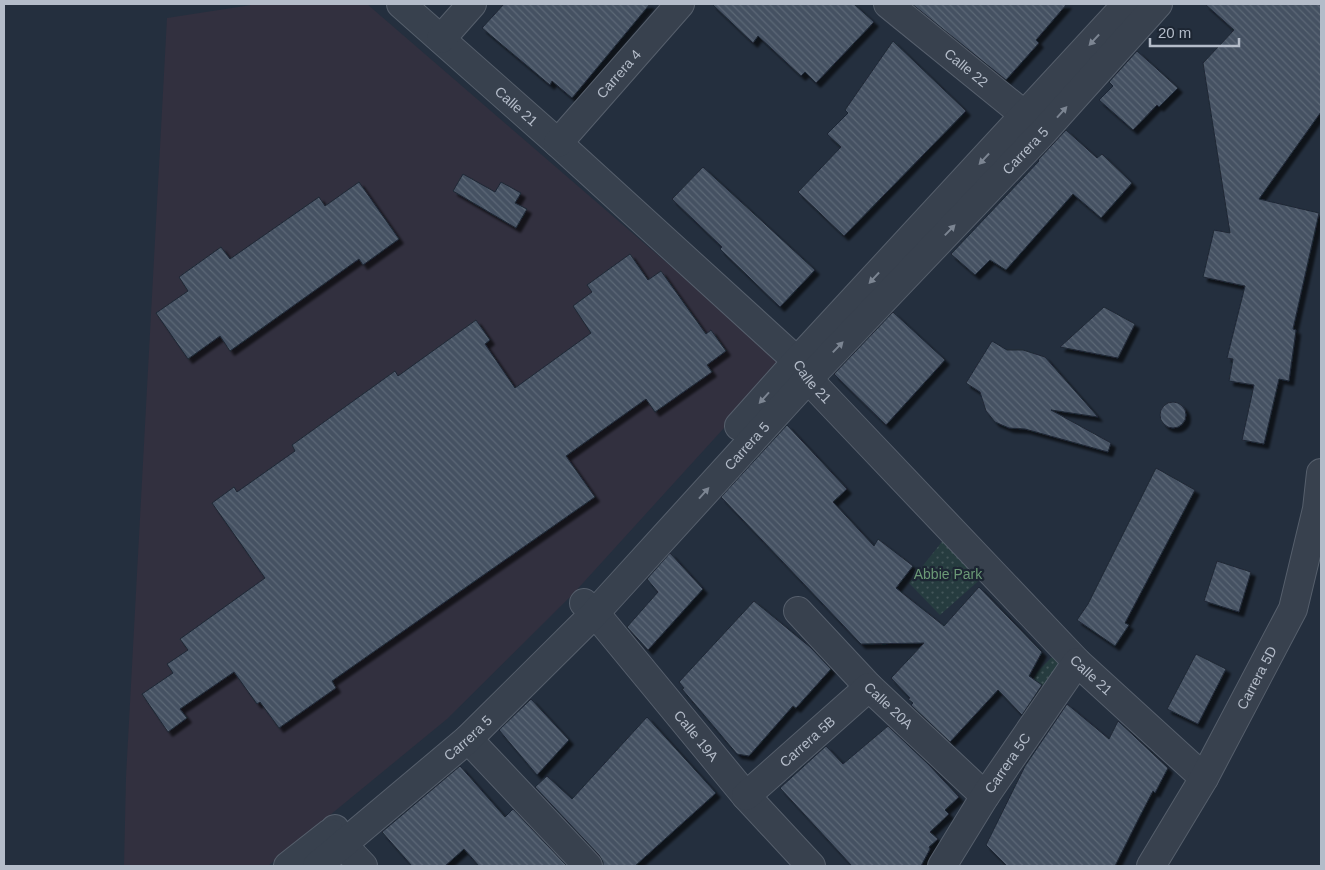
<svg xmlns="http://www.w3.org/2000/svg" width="1325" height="870" viewBox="0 0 1325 870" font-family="Arial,sans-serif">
  <defs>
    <pattern id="park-dots" width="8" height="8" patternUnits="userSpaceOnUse" patternTransform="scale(1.25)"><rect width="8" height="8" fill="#263c3f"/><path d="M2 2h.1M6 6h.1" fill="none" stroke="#435659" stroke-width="1.8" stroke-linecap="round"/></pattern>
    <pattern id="building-back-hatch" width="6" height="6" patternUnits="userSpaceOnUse" patternTransform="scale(1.25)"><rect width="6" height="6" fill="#455162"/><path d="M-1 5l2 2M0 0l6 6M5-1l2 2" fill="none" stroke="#5d6877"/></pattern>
    <filter id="shadow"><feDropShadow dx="4.5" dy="4.5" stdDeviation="1" flood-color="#0009"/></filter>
  </defs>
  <rect width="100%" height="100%" fill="#242f3e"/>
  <path fill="#32303f" d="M257,4H367L783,363L573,594L447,719L268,866H124L126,777L167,18Z"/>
  <path fill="url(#park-dots)" d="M945,538L986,574L1067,664L1033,717L1018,706L1037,672L1054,655L984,576L940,615L909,583Z"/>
  <path fill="url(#building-back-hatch)" stroke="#1f2835" filter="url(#shadow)" d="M504,4H650L572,98L552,81L550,85L482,28Z
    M712,4H854L874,22L816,83L805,72L801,76L758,36L753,43Z
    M912,4H1067L1036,40L1039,43L1006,80Z
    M1205,4H1321V112L1259,199L1319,213L1293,329L1296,330L1289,381L1279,379L1264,444L1242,440L1254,385L1229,381L1233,359L1227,358L1245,286L1203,277L1214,230L1230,233L1203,63L1234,30Z
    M893,41L966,111L844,236L798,192L841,147L827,134L848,113L845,110Z
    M1137,51L1178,88L1159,107L1157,105L1133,130L1099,100L1113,86L1109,82Z
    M1066,130L1097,158L1102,154L1132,183L1101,218L1073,194L1006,270L990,260L975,275L951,254L1039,161L1038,160Z
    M703,167L815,270L780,307L720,249L722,247L672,199Z
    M463,174L495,192L501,182L521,193L515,203L527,209L516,228L453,191Z
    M359,182L399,239L363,265L359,259L230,351L220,336L188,359L156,313L188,291L179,277L221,247L230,259L319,197L325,206Z
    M630,254L648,280L661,271L706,334L711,330L726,351L707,365L712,372L655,412L646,399L566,456L595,497L332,681L336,688L279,728L260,702L257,704L234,672L180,709L187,718L168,732L142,694L173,673L167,664L188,650L180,639L265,578L212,503L234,487L237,492L295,451L292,445L395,371L398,376L476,320L490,340L485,344L515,388L591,333L573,306L592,292L587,285Z
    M1104,307L1135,324L1118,358L1060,347Z
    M893,312L945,360L886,425L834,374Z
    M992,341L1007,350H1023L1045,357L1098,417L1051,410L1111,443L1108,452L1025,429L1009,428L995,422L986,411L980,392L966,383Z
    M1160 415a13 13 0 1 1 26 0a13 13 0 1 1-26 0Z
    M787,425L847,489L833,502L874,546L878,539L913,566L896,588L944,626L979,587L1042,652L1029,676L1042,685L1022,715L998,690L950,742L911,705L913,703L908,699L910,698L891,678L924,643L861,644L721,497Z
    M1156,468L1195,490L1125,623L1129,625L1115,646L1077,620L1088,604Z
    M670,553L703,589L648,650L627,627L658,592L647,579Z
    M1217,561L1251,572L1239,612L1204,601Z
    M754,601L810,647L831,669L796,708L793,706L749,756L737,754L682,689L684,688L679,682Z
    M1196,654L1226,669L1198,724L1167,709Z
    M531,699L569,740L537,775L499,730Z
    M1067,704L1109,739L1118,721L1168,768L1155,793L1153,791L1139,818L1115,866H1007L986,845L1025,766Z
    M647,717L716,793L635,866H603V862L599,855L535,787L547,776L572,799Z
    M888,726L929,765L959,797L945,810L949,814L930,832L938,839L929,847L930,849L921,866H852L780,788L826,746L843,764Z
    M460,766L505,817L513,809L567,866H479L464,849L445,866H412L382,832Z"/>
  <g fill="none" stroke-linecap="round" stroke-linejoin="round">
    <defs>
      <g id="minor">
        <path id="s1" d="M401,4L558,143L797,361L808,379L1077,662L1204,778"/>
        <path id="s2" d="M888,4L1038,126"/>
        <path d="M441,39L472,4"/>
        <path id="s3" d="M558,143L680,4"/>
        <path d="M739,426L797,361L1127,4"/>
        <path id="s4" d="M584,603L595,613L746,796L811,866"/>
        <path id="s5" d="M798,611L869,687L985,796"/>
        <path d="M468,739L588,866"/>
        <path id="s6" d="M746,796L869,687"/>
        <path d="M335,829L343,845L363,866"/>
        <path d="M288,866L330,833"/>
        <path id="s7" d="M317,866L468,739L595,613L808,379L1044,131L1158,4"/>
        <path id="s8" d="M942,866L985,796L1077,662"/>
        <path id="s9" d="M1151,866L1204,778L1293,609L1317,509L1321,473"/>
      </g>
    </defs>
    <use href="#minor" stroke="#565f6c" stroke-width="30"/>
    <use href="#minor" stroke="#38414e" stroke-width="28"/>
  </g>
  <defs><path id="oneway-solid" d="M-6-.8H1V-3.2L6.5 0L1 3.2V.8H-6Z" transform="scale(1.25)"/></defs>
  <g fill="#7c8592">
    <use href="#oneway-solid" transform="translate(1094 40) rotate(133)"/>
    <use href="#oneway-solid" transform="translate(1062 112) rotate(-48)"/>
    <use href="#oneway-solid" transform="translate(984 159) rotate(133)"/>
    <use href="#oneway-solid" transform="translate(950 230) rotate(-46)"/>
    <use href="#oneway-solid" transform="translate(874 278) rotate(133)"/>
    <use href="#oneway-solid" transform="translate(838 347) rotate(-46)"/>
    <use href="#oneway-solid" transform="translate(764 398) rotate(132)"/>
    <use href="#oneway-solid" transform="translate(704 493) rotate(-48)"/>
  </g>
  <g text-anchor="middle" stroke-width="4.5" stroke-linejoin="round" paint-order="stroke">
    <g font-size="14" fill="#b4bcc9" stroke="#1d2633">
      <text dy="5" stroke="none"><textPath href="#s2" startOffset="101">Calle 22</textPath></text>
      <text dy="5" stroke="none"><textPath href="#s3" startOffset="92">Carrera 4</textPath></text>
      <text dy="5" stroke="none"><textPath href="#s1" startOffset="154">Calle 21</textPath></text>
      <text dy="5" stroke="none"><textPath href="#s7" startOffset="1008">Carrera 5</textPath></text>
      <text dy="5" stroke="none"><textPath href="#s1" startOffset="559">Calle 21</textPath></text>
      <text dy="5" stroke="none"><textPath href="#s7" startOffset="602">Carrera 5</textPath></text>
      <text dy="5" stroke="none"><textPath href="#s1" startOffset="964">Calle 21</textPath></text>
      <text dy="5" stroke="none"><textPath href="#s9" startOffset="216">Carrera 5D</textPath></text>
      <text dy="5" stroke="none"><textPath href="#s5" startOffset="131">Calle 20A</textPath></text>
      <text dy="5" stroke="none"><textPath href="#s4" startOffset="174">Calle 19A</textPath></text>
      <text dy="5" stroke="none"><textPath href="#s7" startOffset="198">Carrera 5</textPath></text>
      <text dy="5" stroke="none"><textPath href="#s6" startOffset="82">Carrera 5B</textPath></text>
      <text dy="5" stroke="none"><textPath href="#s8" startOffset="122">Carrera 5C</textPath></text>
    </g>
    <g font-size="14" fill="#6b9a76" stroke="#1d2633">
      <text x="948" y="579">Abbie Park</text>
    </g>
  </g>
  <rect width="1325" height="870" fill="none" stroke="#b4bcc9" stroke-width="10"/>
  <path d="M1150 38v8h89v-8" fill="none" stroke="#b4bcc9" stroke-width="2.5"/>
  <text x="1158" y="38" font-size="15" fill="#b4bcc9" stroke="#1d2633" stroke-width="4" paint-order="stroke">20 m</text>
</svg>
